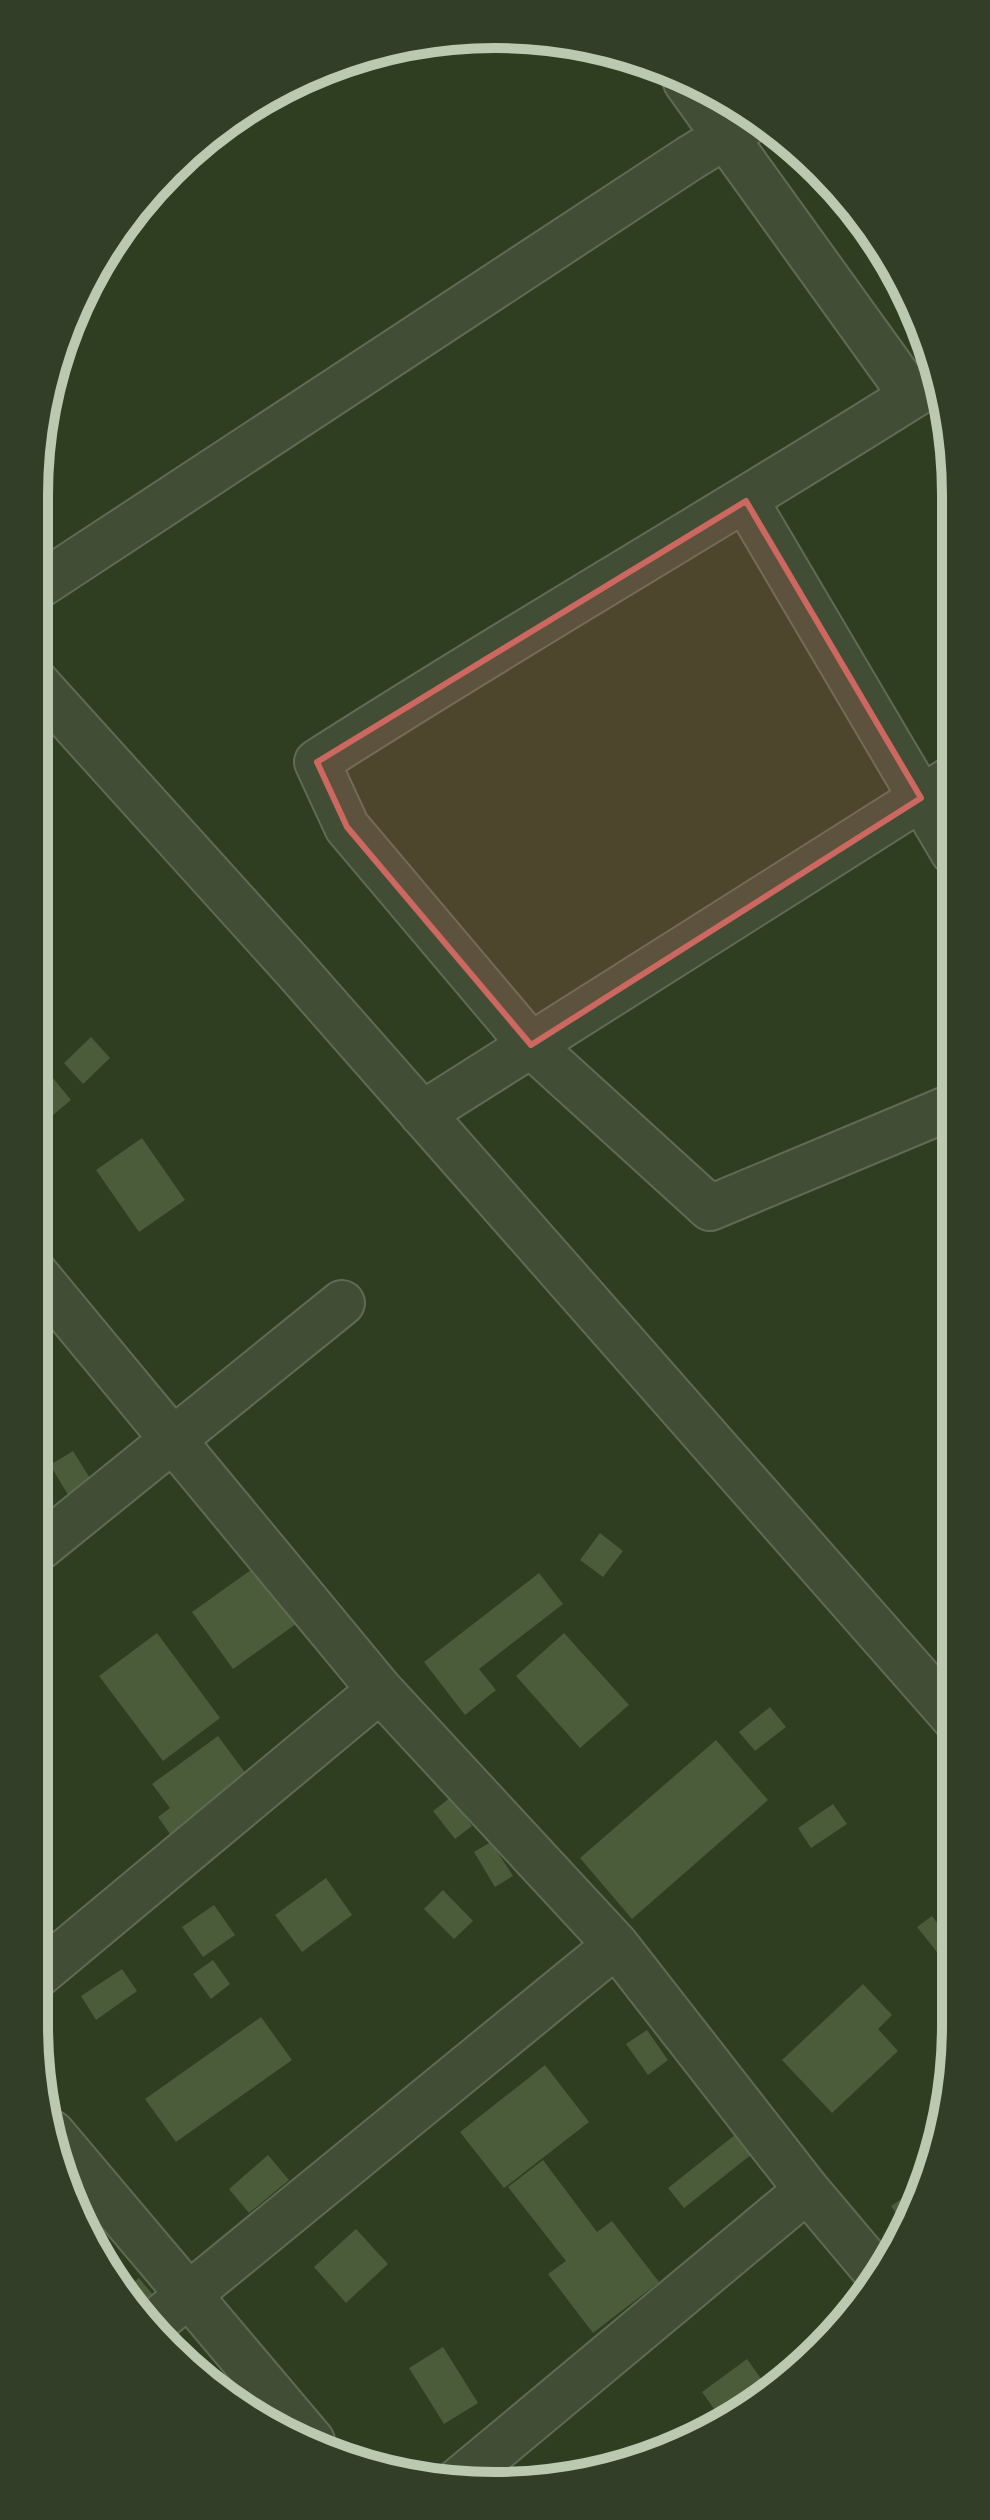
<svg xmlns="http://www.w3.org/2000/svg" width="990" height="2520" viewBox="0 0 990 2520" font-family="Figtree,sans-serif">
  <rect width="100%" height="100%" fill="#2f3d21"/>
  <path fill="#4b5c3a" d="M91,1037L110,1058L83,1084L64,1063Z
    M34,1055L71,1100L41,1125L34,1117Z
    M142,1138L185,1200L139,1232L96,1170Z
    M73,1451L93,1483L70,1498L50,1465Z
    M600,1533L623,1551L603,1577L580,1560Z
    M255,1567L296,1624L233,1669L192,1612Z
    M539,1573L563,1604L479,1669L496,1690L465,1715L424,1662Z
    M34,1626L45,1644L34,1651Z
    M157,1633L220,1718L163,1761L99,1676Z
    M564,1633L629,1705L580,1748L516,1676Z
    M770,1707L786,1727L755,1751L739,1732Z
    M218,1736L255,1786L177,1844L158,1817L170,1808L152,1784Z
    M716,1740L768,1800L632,1919L580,1858Z
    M451,1797L472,1826L455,1839L433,1811Z
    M833,1804L847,1824L811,1848L798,1828Z
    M491,1842L513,1876L495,1887L474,1852Z
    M326,1878L352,1915L302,1952L275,1915Z
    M34,1885L52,1910L34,1922Z
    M443,1890L473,1921L454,1939L424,1909Z
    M214,1905L235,1935L203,1957L182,1927Z
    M932,1916L954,1945L940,1956L917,1927Z
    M213,1960L230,1984L211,1999L193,1974Z
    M122,1969L137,1991L96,2020L81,1996Z
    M863,1984L892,2015L878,2029L898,2051L832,2113L782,2060Z
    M261,2017L292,2060L176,2142L145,2099Z
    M647,2030L668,2060L648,2075L626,2044Z
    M545,2065L589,2122L504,2188L460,2132Z
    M736,2134L752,2154L684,2208L668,2188Z
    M268,2155L289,2180L249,2213L229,2189Z
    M543,2160L597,2232L612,2221L659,2282L593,2333L548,2274L566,2261L508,2187Z
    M920,2186L902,2222L891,2206Z
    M356,2229L388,2264L346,2303L314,2267Z
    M139,2278L158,2301L141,2316L125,2289Z
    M443,2347L478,2403L444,2424L409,2368Z
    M747,2359L770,2391L746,2411L722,2420L702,2392Z"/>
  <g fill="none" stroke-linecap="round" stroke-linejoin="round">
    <defs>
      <path id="minor" d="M686,82L912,396
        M936,381C731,511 521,631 317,762L347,827L531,1045L710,1208L954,1106
        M746,501L953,852
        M34,589L690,158L757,117
        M34,680L295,969L955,1719
        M422,1114L953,778
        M34,1272L380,1690L616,1945L807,2190L877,2273
        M34,1552L342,1303
        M34,1978L380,1690
        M52,2133L312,2441
        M148,2328L616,1945
        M458,2481L807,2190"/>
    </defs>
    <use href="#minor" stroke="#5f6b54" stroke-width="48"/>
    <use href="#minor" stroke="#414d35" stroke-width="44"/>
  </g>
  <path fill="#cc685f" fill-opacity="0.2" stroke="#cc685f" stroke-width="6" stroke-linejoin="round" d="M746,501L921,798L531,1045L347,827L317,762Z"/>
  <path d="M0 0H990V2520H0ZM495 48H495A447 447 0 0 1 942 495V2025A447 447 0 0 1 495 2472H495A447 447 0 0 1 48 2025V495A447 447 0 0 1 495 48Z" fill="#323e27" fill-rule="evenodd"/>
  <path fill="none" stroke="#bcc9b1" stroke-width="10" d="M495 48H495A447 447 0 0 1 942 495V2025A447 447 0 0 1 495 2472H495A447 447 0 0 1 48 2025V495A447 447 0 0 1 495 48Z"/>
</svg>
